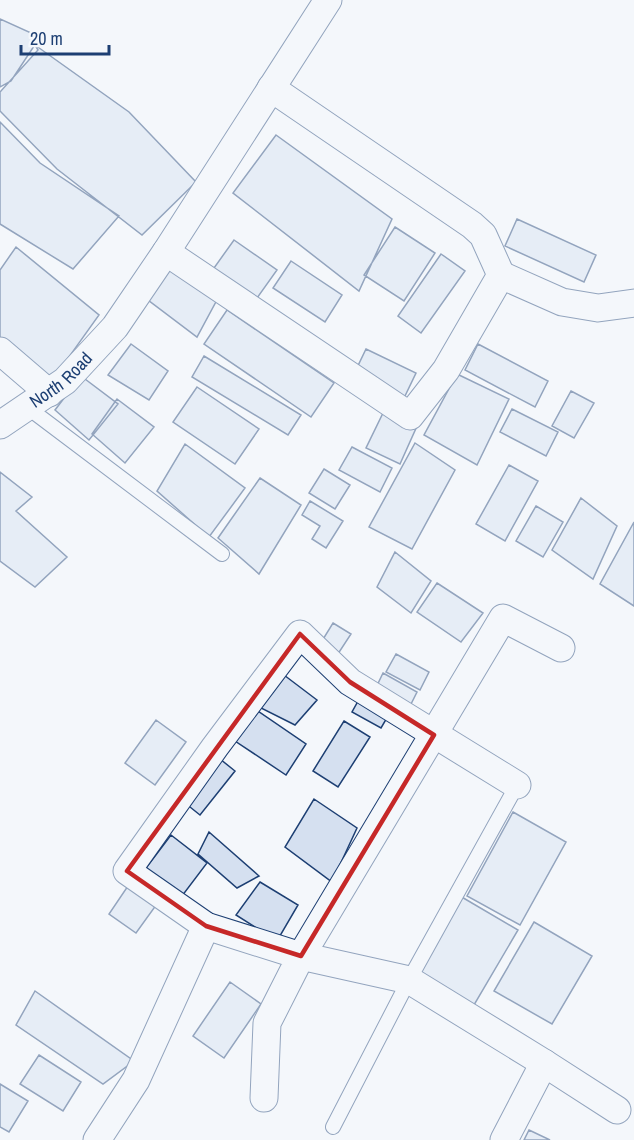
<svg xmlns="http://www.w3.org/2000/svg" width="634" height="1140" viewBox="0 0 634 1140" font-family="'Archivo Narrow',sans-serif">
  <rect width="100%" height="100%" fill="#f4f7fb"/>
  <path fill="#d5e0f0" stroke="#1d3f73" stroke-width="1.5" d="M0,19L40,37L11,81L0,87Z
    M35,45L129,112L196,182L142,235L57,169L0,111V92L38,50Z
    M0,122L40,163L119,216L73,269L0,224Z
    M276,135L392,219L359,291L233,193Z
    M517,219L596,255L584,282L505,246Z
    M395,227L435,253L404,301L364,275Z
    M234,240L277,270L252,305L209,275Z
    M16,247L99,315L49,385L0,341V270Z
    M441,254L465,271L421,333L398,316Z
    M291,261L342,295L325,322L273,288Z
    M173,265L218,298L197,337L148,300Z
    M227,310L334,383L311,417L204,344Z
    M131,344L168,371L149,400L108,375Z
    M478,344L548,381L535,407L465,370Z
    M366,349L416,373L404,398L354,374Z
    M204,356L301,415L288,435L192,377Z
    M457,374L509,399L477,465L424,435Z
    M81,376L118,404L89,440L55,410Z
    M197,387L259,429L235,464L173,422Z
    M571,391L594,403L574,438L552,426Z
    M117,399L154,427L125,463L92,434Z
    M512,409L558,432L546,456L500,432Z
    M384,411L417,426L400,464L366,448Z
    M415,443L455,470L412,549L369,527Z
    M185,444L245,488L209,537L157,491Z
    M352,447L392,468L380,492L339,470Z
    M509,465L538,481L505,541L476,524Z
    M324,469L350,485L335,509L309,493Z
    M0,472L32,497L16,511L67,557L35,587L0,561Z
    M260,478L301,505L259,574L218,538Z
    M581,498L617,526L593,579L552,550Z
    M310,501L343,521L326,548L312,539L320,526L302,515Z
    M536,506L563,522L543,557L516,541Z
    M634,522V606L600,584Z
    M395,552L431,581L411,613L377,587Z
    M437,583L483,613L461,642L417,612Z
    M333,623L351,634L334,660L317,649Z
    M396,654L429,672L420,690L386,672Z
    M280,672L317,700L295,725L259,707Z
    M383,673L417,692L407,712L373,694Z
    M362,694L391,711L381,728L352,712Z
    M252,707L306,744L286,775L235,741Z
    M156,720L186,742L155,785L125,763Z
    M344,721L370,737L338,787L313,771Z
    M220,759L235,771L200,815L185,803Z
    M314,799L357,828L332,882L285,847Z
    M513,812L566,842L520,925L467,896Z
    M209,832L259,876L237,888L198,854Z
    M171,835L207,863L182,896L146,868Z
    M134,877L162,897L136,933L109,914Z
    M260,882L298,905L277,941L236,915Z
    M460,896L518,930L474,1005L416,971Z
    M534,922L592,956L552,1024L494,991Z
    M230,982L261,1004L224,1058L193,1036Z
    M35,991L134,1061L103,1084L16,1025Z
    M39,1055L81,1082L63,1111L20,1084Z
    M0,1084L28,1101L9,1132L0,1127Z
    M529,1130L550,1140H524Z"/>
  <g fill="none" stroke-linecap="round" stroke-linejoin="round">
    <defs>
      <path id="lane" d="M27,407L222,554
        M333,1127L409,980L517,785"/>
      <g id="street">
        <path d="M166,252L410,416L446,370L501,275L483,235L472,225L271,88"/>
        <path d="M501,275L562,302L598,308L634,303"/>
        <path d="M0,351L49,393"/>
        <path id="s1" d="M0,425L65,381L115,327L166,252L328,0"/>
        <path d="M561,648L503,618L301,956L409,980L544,1063L617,1110"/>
        <path d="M264,1098L267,1023L301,956L206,926L127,871L215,747L300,634L350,682L517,785"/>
        <path d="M97,1140L136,1080L206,926"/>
        <path d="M504,1140L544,1063"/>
      </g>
    </defs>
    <use href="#lane" stroke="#1d3f73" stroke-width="16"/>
    <use href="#street" stroke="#1d3f73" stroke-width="29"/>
    <use href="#lane" stroke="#f4f7fb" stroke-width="14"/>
    <use href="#street" stroke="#f4f7fb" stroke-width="27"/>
  </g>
  <path d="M0 0H634V1140H0ZM300,634L350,682L434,735L301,956L206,926L127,871Z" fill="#f4f7fb" fill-opacity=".55" fill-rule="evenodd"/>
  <path fill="none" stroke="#c62828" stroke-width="4.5" stroke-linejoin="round" d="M300,634L350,682L434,735L301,956L206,926L127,871Z"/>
  <g text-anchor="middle" stroke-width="4.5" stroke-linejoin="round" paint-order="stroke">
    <g font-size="18" fill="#1d3f73" stroke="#f4f7fb">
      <text dy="6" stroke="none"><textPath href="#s1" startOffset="76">North Road</textPath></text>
    </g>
  </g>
  <path d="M21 45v9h88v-9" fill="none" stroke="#1d3f73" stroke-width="3"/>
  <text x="30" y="45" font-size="18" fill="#1d3f73" stroke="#f4f7fb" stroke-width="4.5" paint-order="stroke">20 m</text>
</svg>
